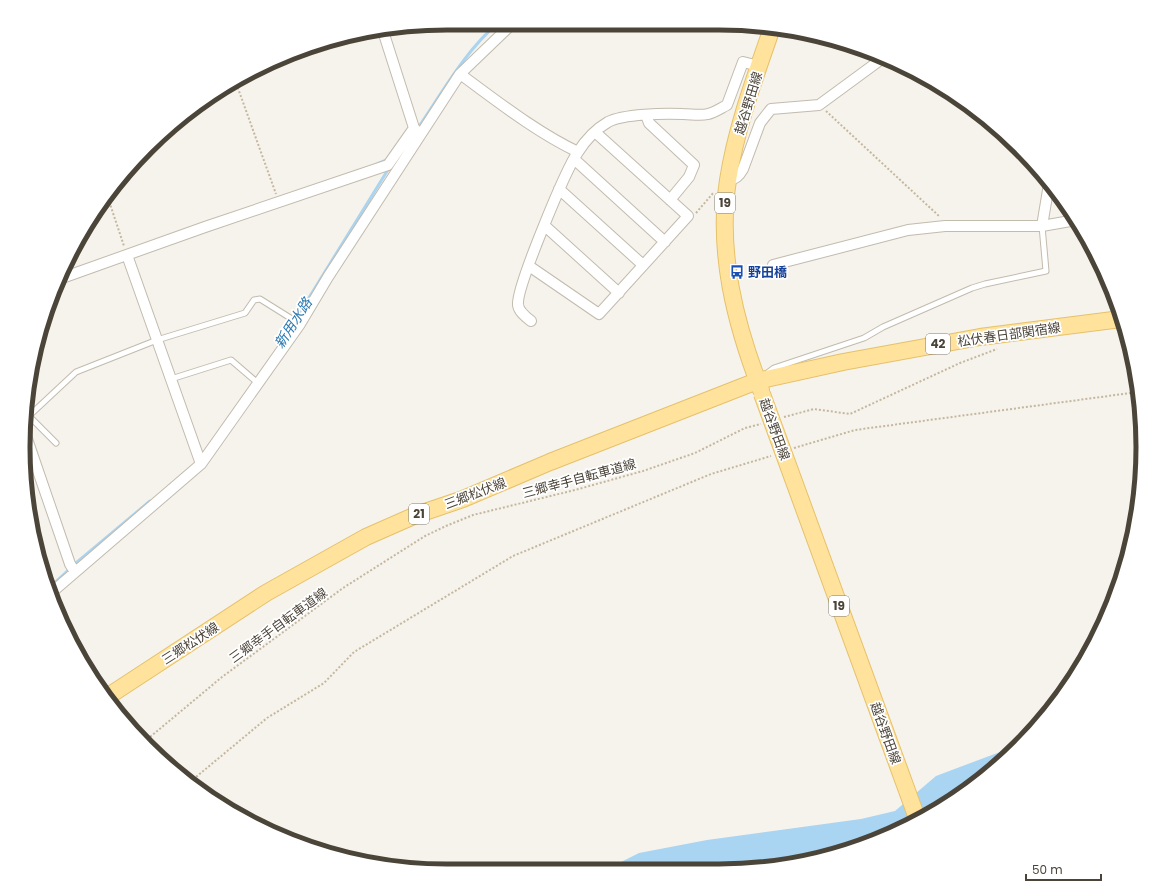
<svg xmlns="http://www.w3.org/2000/svg" width="1166" height="894" viewBox="0 0 1166 894" font-family="Poppins,'Noto Sans JP',sans-serif">
  <rect width="100%" height="100%" fill="#f6f3ec"/>
  <path fill="#a9d4f2" d="M1021,744L954,800L856,848L774,867H611L639,853L707,840L861,819L895,811L936,776Z"/>
  <g fill="none" stroke-linecap="round" stroke-linejoin="round">
    <path stroke="#a9d4f2" stroke-width="3" d="M418,128C442,93 465,51 498,23
      M377,164L388,159
      M286,335L389,168
      M49,588L76,563L150,501"/>
    <defs>
      <path id="lane" d="M766,374L774,368L864,338L883,327L972,288L985,284L1046,271L1042,226
        M171,379L231,360L259,384
        M28,415L56,443
        M27,416L31,414L76,372L157,340L245,313L254,300L260,299L300,324"/>
      <path id="street" d="M383,31L414,128L419,133
        M460,74C497,101 536,132 578,152
        M646,115L649,123L694,165L689,177L670,200
        M574,159L665,242
        M728,180C736,179 739,176 743,169L760,123L771,109L819,105L883,58
        M559,189L643,265
        M545,226L619,293
        M1042,226L1049,184
        M127,255L201,464
        M773,265L908,230L945,226H1042L1076,220
        M529,266L599,314L688,216L595,132
        M62,278L205,227L388,165L414,128
        M531,321C526,317 519,312 518,305C516,288 566,169 578,152C585,141 596,129 608,122C623,114 665,113 683,114C691,114 700,116 708,114C714,113 721,108 727,105L743,62L759,66
        M25,433L70,564L75,572
        M51,593L201,464L300,324L328,277L460,74L513,23"/>
      <path id="primary" d="M761,390C735,323 717,252 728,180C736,128 755,77 772,28
        M107,697L266,593L366,537L416,515L463,499L550,462L757,381L843,362L980,337L1121,319"/>
    </defs>
    <use href="#lane" stroke="#c2bbae" stroke-width="7"/>
    <use href="#street" stroke="#c2bbae" stroke-width="12"/>
    <use href="#primary" stroke="#e6c16a" stroke-width="18"/>
    <path stroke="#c4b79f" stroke-width="2" stroke-dasharray="2 2" stroke-linecap="butt" d="M235,80L276,194
      M826,111L940,217
      M108,198L124,246
      M696,213L714,192
      M784,417L814,409L850,414L960,363L997,349
      M794,448L855,430L1138,392
      M144,742L222,677L343,588L425,536L446,526L473,515L575,490L643,471L695,453L745,428L761,424
      M190,782L267,718L324,683L354,652L513,556L711,474L771,456"/>
    <use href="#lane" stroke="#fff" stroke-width="5"/>
    <use href="#street" stroke="#fff" stroke-width="10"/>
    <use href="#primary" stroke="#ffe39c" stroke-width="16"/>
    <defs>
      <path id="primary-bridge" d="M762,394L917,818"/>
    </defs>
    <use href="#primary-bridge" stroke="#e6c16a" stroke-width="18" stroke-linecap="butt"/>
    <use href="#primary-bridge" stroke="#ffe39c" stroke-width="16"/>
  </g>
  <defs>
    <symbol id="bus-bare" viewBox="-9 -9 18 18"><path d="M-5-6H5V4H4V6H2V4H-2V6H-4V4H-5ZM-3.5-4V0h7V-4ZM-3.5 1.2v1.5H-2V1.2ZM2 1.2v1.5H3.5V1.2Z" fill="#1a4fb4" stroke="#fff" stroke-width="2.5" paint-order="stroke"/></symbol>
  </defs>
  <g fill-rule="evenodd">
    <use href="#bus-bare" x="727" y="262" width="20" height="20"/>
  </g>
  <g text-anchor="middle" stroke-width="3.5" stroke-linejoin="round" paint-order="stroke">
    <g fill="#fff" stroke="#817c74" stroke-width="1">
      <rect x="715" y="193" width="20" height="20" rx="3"/>
      <rect x="926" y="334" width="24" height="20" rx="3"/>
      <rect x="409" y="504" width="20" height="20" rx="3"/>
      <rect x="829" y="596" width="20" height="20" rx="3"/>
    </g>
    <g font-size="12" font-weight="bold" fill="#4b4439">
      <text x="725" y="207">19</text>
      <text x="938" y="348">42</text>
      <text x="419" y="518">21</text>
      <text x="839" y="610">19</text>
    </g>
    <g font-size="13" fill="#4b4439" stroke="#fff">
      <text transform="translate(748 103) rotate(-73)" y="5">越谷野田線</text>
      <text transform="translate(1009 334) rotate(-8)" y="5">松伏春日部関宿線</text>
      <text transform="translate(775 429) rotate(70)" y="5">越谷野田線</text>
      <text transform="translate(579 478) rotate(-15)" y="5">三郷幸手自転車道線</text>
      <text transform="translate(475 493) rotate(-21)" y="5">三郷松伏線</text>
      <text transform="translate(278 625) rotate(-36)" y="5">三郷幸手自転車道線</text>
      <text transform="translate(190 643) rotate(-33)" y="5">三郷松伏線</text>
      <text transform="translate(886 733) rotate(70)" y="5">越谷野田線</text>
    </g>
    <g font-size="13" font-weight="bold" fill="#164399" stroke="#fff" text-anchor="start">
      <text x="748" y="277">野田橋</text>
    </g>
    <g font-size="14" font-style="italic" fill="#2e7ab2" stroke="#fff">
      <text transform="translate(293 323) rotate(-57)" y="5">新用水路</text>
    </g>
  </g>
  <path d="M0 0H1166V894H0ZM447 30H719A417 417 0 0 1 1136 447V447A417 417 0 0 1 719 864H447A417 417 0 0 1 30 447V447A417 417 0 0 1 447 30Z" fill="#fff" fill-rule="evenodd"/>
  <path fill="none" stroke="#4b4439" stroke-width="5" d="M447 30H719A417 417 0 0 1 1136 447V447A417 417 0 0 1 719 864H447A417 417 0 0 1 30 447V447A417 417 0 0 1 447 30Z"/>
  <path d="M1026 874v6h75v-6" fill="none" stroke="#4b4439" stroke-width="2"/>
  <text x="1032" y="874" font-size="12" fill="#4b4439" stroke="#ffffff" stroke-width="3" paint-order="stroke">50 m</text>
</svg>
